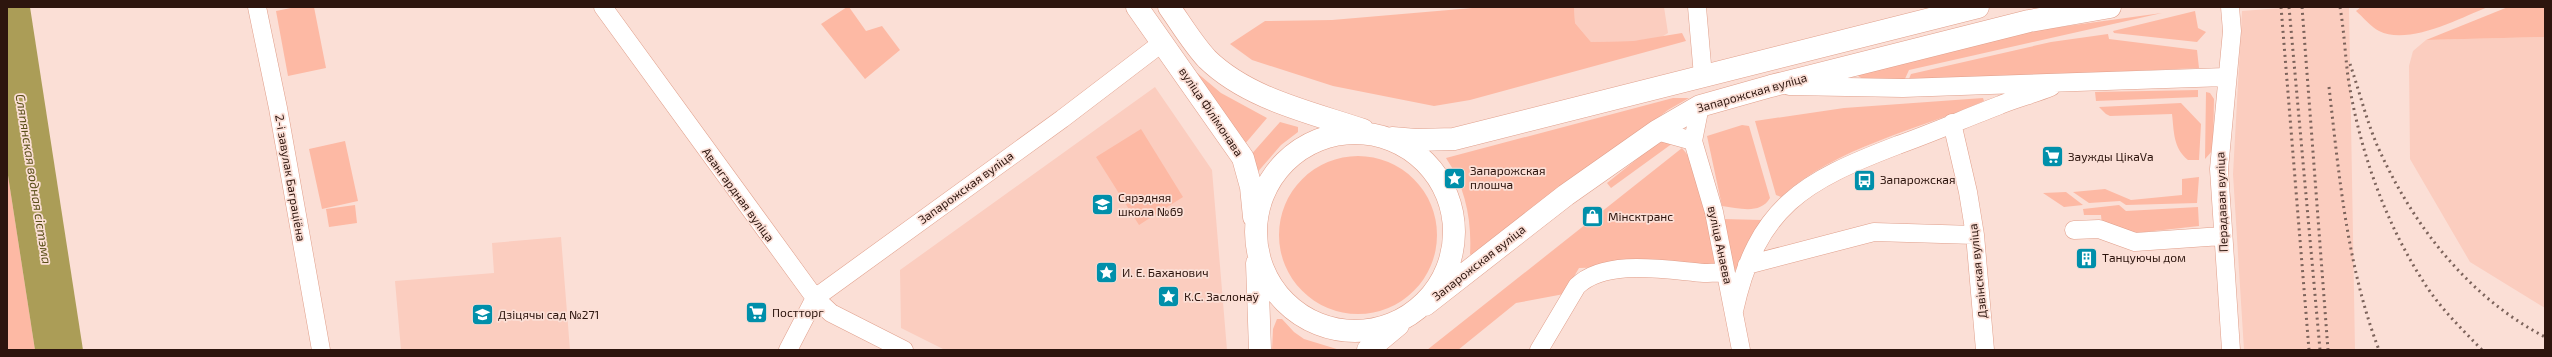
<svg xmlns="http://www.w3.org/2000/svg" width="2552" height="357" viewBox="0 0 2552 357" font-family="'Exo 2',sans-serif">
  <rect width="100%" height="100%" fill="#fbdfd6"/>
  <path fill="#fbcdbf" d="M1574,7H1664L1668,33L1660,38L1633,41L1591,42L1575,23Z
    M2293,7H2349L2355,350H2244L2233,174L2242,11Z
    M2545,37V308L2470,262L2410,159L2409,66L2413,51L2426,40Z
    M1155,87L1212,170L1227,350H945L901,328L900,270Z
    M561,237L570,350H401L395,281L494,273L492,243Z"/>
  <path fill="#fdb9a4" d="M296,7H314L326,68L288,76L276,11Z
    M847,7H849L866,31L882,26L900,50L865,79L821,24Z
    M1484,7H1574L1575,23L1591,42L1633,41L1682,33L1686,41L1470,100L1434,106L1333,86L1252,60L1230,44L1265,21L1332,20Z
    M2361,7H2488C2460,18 2408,46 2379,31C2371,27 2363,17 2356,11Z
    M2508,7H2545V37L2426,40Z
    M2195,11L2198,28L2206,32L2197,42L2114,33L2113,31Z
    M2162,13L1909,70L1904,81H1866L1855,74L2038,30Z
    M2108,34L2109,39L2197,50L2199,68L1908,81L1911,74L2051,42Z
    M1196,72L1221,93L1267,118L1244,145L1194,75Z
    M2198,90V97L2096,101L2095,92Z
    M2206,92L2210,93L2214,99L2213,150L2205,159Z
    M1673,98H1689L1668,110L1474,258L1470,254C1472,220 1465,186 1446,158Z
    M1983,98L1984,101C1916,131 1837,146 1781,197L1776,195L1755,121L1844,108Z
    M2181,103L2201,124L2199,160H2188C2173,148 2174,131 2172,114L2110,116L2106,114L2099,107Z
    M1280,122L1298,127V132L1281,145L1255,175L1249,157Z
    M1742,125L1749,126L1770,198C1760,215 1739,208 1722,206L1707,136Z
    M1141,129L1183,197L1139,225L1096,157Z
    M1665,140L1673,143L1611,188L1607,183L1652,147Z
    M345,141L358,201L322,209L309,149Z
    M1682,148L1694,163L1717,264L1579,268L1564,294L1516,303L1458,350H1427Z
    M1279 235a79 79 0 1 1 158 0a79 79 0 1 1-158 0Z
    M7,169L35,350H7Z
    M2199,177L2197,203L2126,205L2120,201L2089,203L2073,192L2105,189L2131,200L2182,195V179Z
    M2066,192L2083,205L2064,207L2043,193Z
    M355,205L357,223L329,227L326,209Z
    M2119,205L2126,211L2198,207L2199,226L2127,234L2102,226L2101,215H2084L2083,209Z
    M1723,219L1762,220L1734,273Z
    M1277,319H1282L1294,332L1304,339L1340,350H1272L1273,329Z"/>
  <path fill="#ab9d57" d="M7,7H30L83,350H35L7,169Z"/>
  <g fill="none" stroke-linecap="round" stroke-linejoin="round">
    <defs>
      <path id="minor" d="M257,7L278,108L321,350
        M603,7L815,298L831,313L904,350
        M1697,7L1703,76
        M2230,7L2232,31L2219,169L2231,350
        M1789,86L1903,88L2226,77
        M1700,106L1693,141L1714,212L1741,350
        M1952,123L1968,192L1975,235L1985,350
        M1657,131L1693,141
        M2074,230L2099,229L2135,242L2222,236
        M1747,265L1874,232L1975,235
        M1734,311C1757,206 1804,181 1898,145C1932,133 1966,118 2000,105C2017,98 2034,94 2051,87
        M788,350L815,298L1062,119L1163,42
        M1539,350L1577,286C1606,258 1667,270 1704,273C1712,273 1719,272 1726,273"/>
      <path id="major" d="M1137,7L1243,158L1251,187L1254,217
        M1169,7C1181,24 1193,44 1207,59C1248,99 1310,112 1363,130
        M1256 232a99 99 0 1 1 198 0a99 99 0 1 1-198 0Z
        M1392,138L1416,140L1454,139L1978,7
        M1257,263L1260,350
        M1425,305L1566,195L1657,131L1700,106L1771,86L2029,21L2110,7
        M1368,350L1398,325"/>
    </defs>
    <use href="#minor" stroke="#e09f8b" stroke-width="19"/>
    <use href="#major" stroke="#e09f8b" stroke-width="23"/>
    <use href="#minor" stroke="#fff" stroke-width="18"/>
    <use href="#major" stroke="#fff" stroke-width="22"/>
    <path stroke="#7c635b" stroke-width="3" stroke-dasharray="2 4" stroke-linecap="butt" d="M2281,7L2309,350
      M2289,7L2320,350
      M2302,7L2328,350
      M2340,7C2344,30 2345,53 2348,77C2359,148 2384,220 2423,281C2439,307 2461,328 2482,350
      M2350,64C2359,90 2366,119 2377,145C2412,224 2467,296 2545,337
      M2329,87C2339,175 2347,266 2379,350"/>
  </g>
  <defs>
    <symbol id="supermarket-square" viewBox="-11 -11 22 22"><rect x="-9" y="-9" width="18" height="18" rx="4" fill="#008faa" stroke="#fbdfd6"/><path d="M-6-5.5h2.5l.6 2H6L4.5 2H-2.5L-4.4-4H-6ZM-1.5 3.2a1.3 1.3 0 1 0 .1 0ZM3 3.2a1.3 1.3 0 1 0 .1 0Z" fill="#fff"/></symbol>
    <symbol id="sight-square" viewBox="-11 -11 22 22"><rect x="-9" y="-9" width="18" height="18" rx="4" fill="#008faa" stroke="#fbdfd6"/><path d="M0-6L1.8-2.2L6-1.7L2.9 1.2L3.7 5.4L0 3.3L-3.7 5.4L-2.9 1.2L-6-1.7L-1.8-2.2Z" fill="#fff"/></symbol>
    <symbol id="bus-square" viewBox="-11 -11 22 22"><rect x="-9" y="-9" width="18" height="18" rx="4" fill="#008faa" stroke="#fbdfd6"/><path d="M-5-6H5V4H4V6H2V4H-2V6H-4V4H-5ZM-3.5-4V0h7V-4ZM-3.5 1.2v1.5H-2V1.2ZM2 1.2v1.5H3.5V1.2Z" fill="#fff"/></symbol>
    <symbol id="school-square" viewBox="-11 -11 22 22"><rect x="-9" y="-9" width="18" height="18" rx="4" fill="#008faa" stroke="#fbdfd6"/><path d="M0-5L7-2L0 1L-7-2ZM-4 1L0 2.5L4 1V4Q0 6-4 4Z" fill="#fff"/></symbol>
    <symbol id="shop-square" viewBox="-11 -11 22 22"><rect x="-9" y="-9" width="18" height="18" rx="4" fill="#008faa" stroke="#fbdfd6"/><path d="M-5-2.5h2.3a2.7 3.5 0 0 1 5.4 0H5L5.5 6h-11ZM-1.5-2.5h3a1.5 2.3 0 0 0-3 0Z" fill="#fff"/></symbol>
    <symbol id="building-square" viewBox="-11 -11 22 22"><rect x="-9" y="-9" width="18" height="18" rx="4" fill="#008faa" stroke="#fbdfd6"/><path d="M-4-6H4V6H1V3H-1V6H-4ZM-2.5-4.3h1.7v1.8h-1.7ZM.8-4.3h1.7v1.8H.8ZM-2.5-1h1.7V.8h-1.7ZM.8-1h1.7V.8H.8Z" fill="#fff"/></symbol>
  </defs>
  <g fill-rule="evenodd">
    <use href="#supermarket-square" x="2040" y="144" width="25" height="25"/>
    <use href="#sight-square" x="1442" y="166" width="25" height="25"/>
    <use href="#bus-square" x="1852" y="168" width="25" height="25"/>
    <use href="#school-square" x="1090" y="192" width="25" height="25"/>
    <use href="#shop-square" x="1580" y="204" width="25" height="25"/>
    <use href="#building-square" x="2074" y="246" width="25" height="25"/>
    <use href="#sight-square" x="1094" y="260" width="25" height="25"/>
    <use href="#sight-square" x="1156" y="284" width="25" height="25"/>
    <use href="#supermarket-square" x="744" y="300" width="25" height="25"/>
    <use href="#school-square" x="470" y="302" width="25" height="25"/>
  </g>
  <g text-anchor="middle" stroke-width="3.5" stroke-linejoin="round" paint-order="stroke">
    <g font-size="12" fill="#2d150e" stroke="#fbdfd6">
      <text transform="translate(1752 93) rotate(-16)" y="4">Запарожская вуліца</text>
      <text transform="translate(1211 112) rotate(56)" y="4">вуліца Філімонава</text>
      <text transform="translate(290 178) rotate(80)" y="4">2-і завулак Баграціёна</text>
      <text transform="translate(966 188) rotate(-36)" y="4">Запарожская вуліца</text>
      <text transform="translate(738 195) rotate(54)" y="4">Авангардная вуліца</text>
      <text transform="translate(2222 202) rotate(-92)" y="4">Перадавая вуліца</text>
      <text transform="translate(1720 245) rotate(78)" y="4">вуліца Анаева</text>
      <text transform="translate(1479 263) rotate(-38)" y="4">Запарожская вуліца</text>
      <text transform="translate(1978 271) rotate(-96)" y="4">Дзвінская вуліца</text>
    </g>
    <g font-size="12" fill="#2d150e" stroke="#fbdfd6" text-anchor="start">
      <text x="2068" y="161">Заужды ЦікаVа</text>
      <text x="1470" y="175">Запарожская<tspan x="1470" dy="14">плошча</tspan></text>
      <text x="1880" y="184">Запарожская</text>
      <text x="1118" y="202">Сярэдняя<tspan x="1118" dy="14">школа №69</tspan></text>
      <text x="1608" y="221">Мінсктранс</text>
      <text x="2102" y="262">Танцуючы дом</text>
      <text x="1122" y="277">И. Е. Баханович</text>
      <text x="1184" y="301">К.С. Заслонаў</text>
      <text x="772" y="317">Постторг</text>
      <text x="498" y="319">Дзіцячы сад №271</text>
    </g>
    <g font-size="13" font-style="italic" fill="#594e18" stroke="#fbdfd6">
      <text transform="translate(34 179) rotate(81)" y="5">Сляпянская водная сістэма</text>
    </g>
  </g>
  <rect width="2552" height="357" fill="none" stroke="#2d150e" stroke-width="16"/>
</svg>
